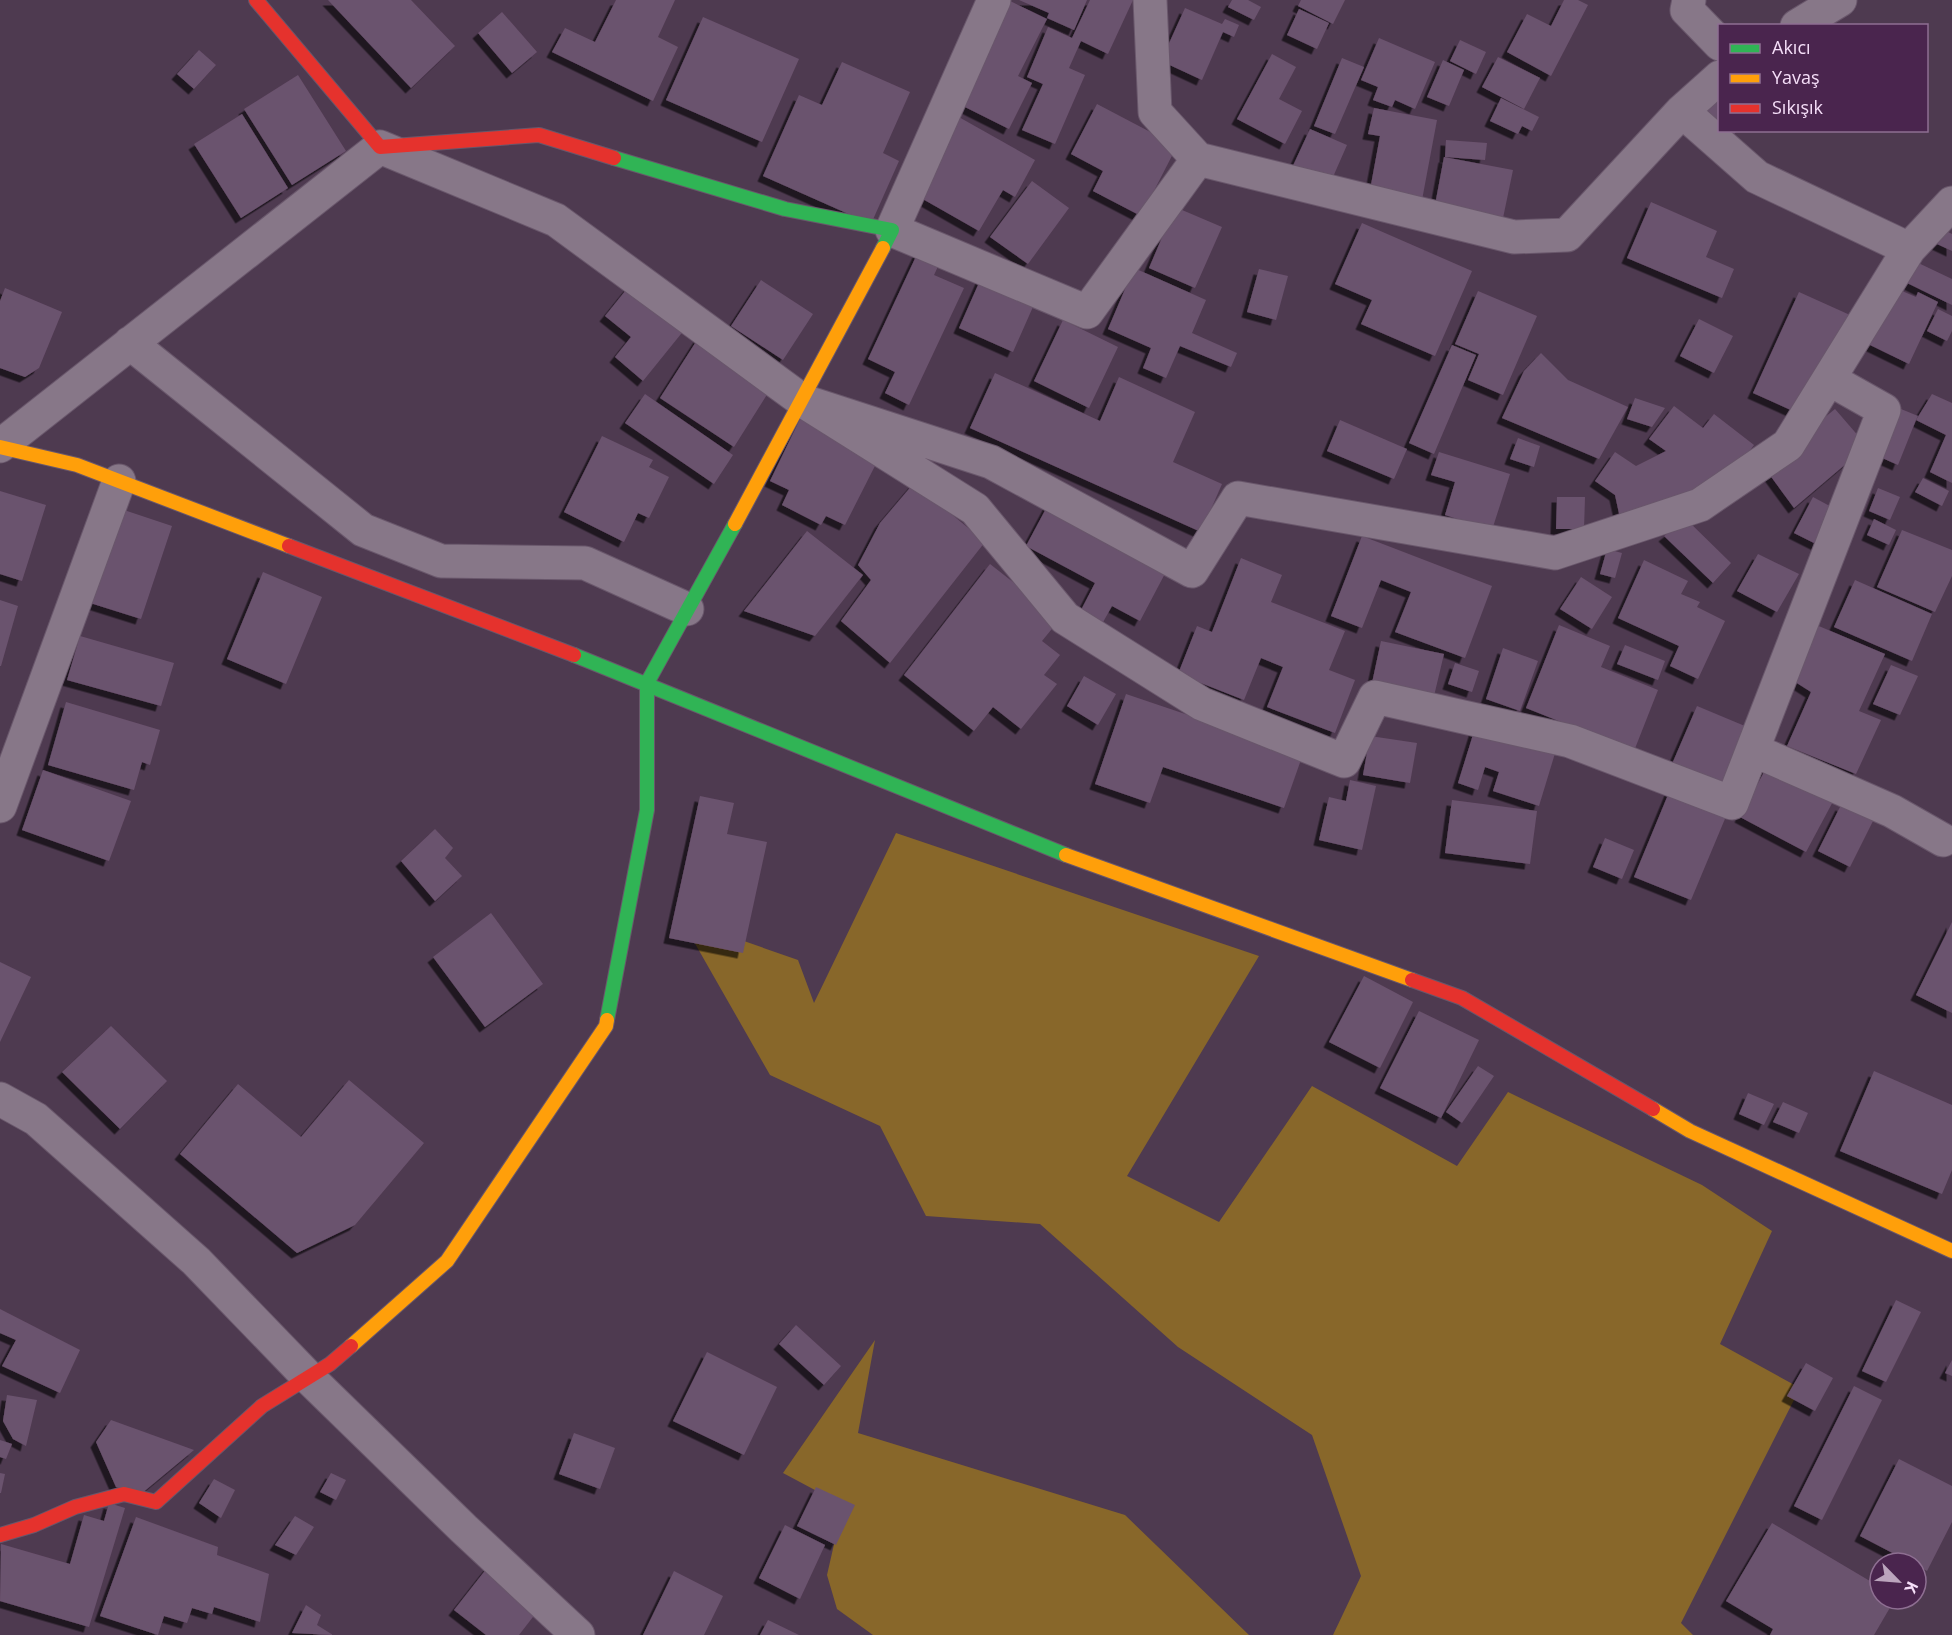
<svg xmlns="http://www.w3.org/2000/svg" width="1952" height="1635" viewBox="0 0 1952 1635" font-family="'Open Sans',sans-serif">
  <defs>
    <filter id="shadow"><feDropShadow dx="-5.5" dy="5.5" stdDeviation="0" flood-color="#0009"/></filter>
  </defs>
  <rect width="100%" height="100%" fill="#4e3a50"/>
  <path fill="#88672a" d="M896,833L1259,956L1127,1176L1219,1222L1312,1086L1457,1166L1508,1092L1702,1185L1772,1231L1720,1344L1800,1388L1681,1623L1693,1635H1333L1361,1576L1312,1435L1178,1347L1040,1224L926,1216L880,1126L770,1075L681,919L798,960L814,1003Z
    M875,1340L858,1433L1125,1515L1249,1635H873L837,1609L827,1575L843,1505L783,1473Z"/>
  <path fill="#6b526e" filter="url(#shadow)" d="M328,0H411L455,46L411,88Z
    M616,0H675L658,37L678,47L653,101L552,52L565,28L595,42Z
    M1008,0L1047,19L1018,76L1032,83L1009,129L955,102Z
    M1019,0H1087L1074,30L1047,18L1049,13Z
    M1090,0H1133L1108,54L1081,41L1069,68L1085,75L1055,144L1022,130L1043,84L1027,77L1048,27L1072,38Z
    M1232,0H1248L1261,7L1254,20L1228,7Z
    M1301,0H1345L1333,24L1298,6Z
    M1564,0H1578L1588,5L1551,76L1507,52L1527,14L1551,26Z
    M1185,8L1222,24L1225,19L1239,25L1234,37L1223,32L1202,80L1161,61Z
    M1299,9L1329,23L1317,49L1287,35Z
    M502,12L537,52L512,73L478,33Z
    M703,17L799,59L762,142L666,100Z
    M1379,38L1435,62L1415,109L1395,100L1392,107L1373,100L1378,87L1361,80Z
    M1460,40L1486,52L1476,74L1450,61Z
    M199,50L216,65L194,89L177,74Z
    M1272,54L1296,67L1279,99L1302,111L1285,144L1237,119Z
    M1498,57L1540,78L1524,109L1482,87Z
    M1342,58L1364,67L1335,134L1314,126Z
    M1443,60L1464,70L1449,106L1427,97Z
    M842,62L910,92L883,153L899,161L871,224L763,176L799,95L822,105Z
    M298,75L346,151L292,185L244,109Z
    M1720,88V130H1738L1727,141L1694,115Z
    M1501,98L1539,117L1532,131L1522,126L1518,134L1490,121Z
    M1097,104L1177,146L1141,216L1093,191L1103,171L1071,154Z
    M1374,108L1437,120L1422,200L1370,190L1380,136L1368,134Z
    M242,114L288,188L241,218L194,144Z
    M957,116L1035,160L1015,197L1003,190L979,231L914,194Z
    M1310,129L1347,145L1329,186L1291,170Z
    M1446,140L1487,143L1485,160L1445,157Z
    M1444,157L1513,170L1503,218L1435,205Z
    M1032,181L1069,208L1028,264L990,237Z
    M1651,202L1717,231L1706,257L1734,269L1722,298L1627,258Z
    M1175,207L1222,227L1195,288L1149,268Z
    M1362,223L1472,271L1435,356L1361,324L1372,300L1335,284Z
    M1944,230L1952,234V251L1937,244Z
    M919,250L941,260L934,275L964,288L909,405L885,393L895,372L868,359Z
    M1912,260L1952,279V305L1903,281Z
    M1134,268L1206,300L1192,333L1237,353L1231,367L1180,346L1166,378L1143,368L1151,348L1108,329Z
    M1259,269L1288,276L1276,320L1247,312Z
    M982,276L1036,300L1013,352L959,328Z
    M761,280L813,314L783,360L731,326Z
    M630,285L685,329L643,381L615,357L631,337L605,316Z
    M5,288L62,312L39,368L25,377L0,368V301Z
    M1895,288L1916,297L1918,292L1938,302L1909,364L1868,344Z
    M1478,291L1537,316L1503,395L1468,380L1479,354L1455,344Z
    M1799,292L1850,315L1804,416L1753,393Z
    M1938,309L1952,316V331L1947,341L1927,331Z
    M1699,319L1733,336L1714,373L1680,356Z
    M1063,320L1118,347L1089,408L1034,381Z
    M699,337L773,385L734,447L660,398Z
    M1452,345L1476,355L1434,454L1409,443Z
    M1541,353L1568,380L1628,407L1599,459L1502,418L1524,371Z
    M995,373L1100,421L1119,377L1195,412L1173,462L1222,484L1201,532L970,428Z
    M645,394L733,455L714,484L625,423Z
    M1932,394L1952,403V483L1930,472L1946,435L1916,420L1898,465L1880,457L1901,409L1918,416L1916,420Z
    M1635,398L1665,408L1652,427L1627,419Z
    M1674,406L1703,428L1714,414L1754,445L1732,475L1655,510L1620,518L1615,495L1595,481L1615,452L1636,466L1666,451L1649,439Z
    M1835,409L1867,446L1794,508L1764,467Z
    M801,417L880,456L845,525L826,516L821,525L782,505L789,490L770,481Z
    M1340,420L1407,449L1394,479L1327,451Z
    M602,436L653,460L649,467L669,477L649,518L638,513L624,542L564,512Z
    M1518,438L1540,446L1534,467L1510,459Z
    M1439,452L1510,474L1492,530L1445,515L1455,482L1431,475Z
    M1923,478L1949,491L1942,506L1915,492Z
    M914,483L985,542L890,663L841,621L871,580L858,565L880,523Z
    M1878,488L1900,497L1890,520L1869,511Z
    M0,491L46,505L22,581L0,574Z
    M1557,497H1585L1584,529H1556Z
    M1813,497L1839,511L1820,546L1794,533Z
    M1049,503L1169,566L1140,621L1112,606L1102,624L1080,612L1095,583L1026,546Z
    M118,508L172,526L141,619L87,602Z
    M1686,519L1731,563L1713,583L1664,536Z
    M1874,519L1896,530L1889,545L1867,535Z
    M1902,530L1952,550V576L1935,612L1877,587Z
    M807,531L863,575L815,636L744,611Z
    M1362,536L1492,586L1465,658L1395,632L1411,592L1381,580L1362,628L1331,616Z
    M1607,549L1622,553L1615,578L1600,574Z
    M1758,554L1799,574L1777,612L1737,591Z
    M1241,558L1282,575L1271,602L1345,631L1329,670L1355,680L1335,733L1267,707L1283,667L1261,658L1244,700L1178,674L1197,626L1212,632Z
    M1644,560L1688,581L1681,594L1700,602L1697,607L1725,621L1698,679L1670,666L1679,646L1618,618Z
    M990,564L1060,619L1042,641L1060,655L1044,675L1057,684L1021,729L993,707L974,731L904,675Z
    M263,572L322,597L286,684L227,659Z
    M1581,577L1612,597L1592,629L1560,609Z
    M1855,580L1932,614L1912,661L1834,627Z
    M0,600L18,606L1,666H0Z
    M1814,624L1885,654L1859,711L1881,720L1856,774L1787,746L1811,692L1789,678Z
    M1559,625L1610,646L1601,667L1658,690L1634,751L1526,708Z
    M80,636L174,663L161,706L67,680Z
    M1381,641L1444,654L1434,696L1372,683Z
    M1625,645L1665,661L1658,680L1617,664Z
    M1503,648L1538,661L1520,711L1486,699Z
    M1455,663L1479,671L1472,692L1448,684Z
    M1891,665L1918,676L1900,715L1873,704Z
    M1084,676L1116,694L1098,725L1067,706Z
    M1126,694L1303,754L1284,808L1163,767L1150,803L1095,784Z
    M66,702L160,730L150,765L142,762L134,790L48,765Z
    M1697,706L1752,729L1728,787L1672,764Z
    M1476,725L1556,750L1539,806L1493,791L1499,772L1485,767L1478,790L1458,783Z
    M1370,736L1417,743L1410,783L1363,775Z
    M1771,759L1837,794L1806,852L1740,817Z
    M43,770L131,801L109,861L22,830Z
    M1350,780L1376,786L1362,850L1319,840L1329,797L1346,801Z
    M1670,790L1727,814L1691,900L1634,877Z
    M700,796L734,803L727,834L767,842L743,953L669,938Z
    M1452,800L1537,811L1530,864L1445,853Z
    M1841,805L1873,821L1850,867L1818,851Z
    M435,829L453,848L445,858L462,876L435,901L401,861Z
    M1605,838L1634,850L1622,879L1593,867Z
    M491,913L543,984L485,1027L433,957Z
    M1952,922V1013L1916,995Z
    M0,962L31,977L0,1042Z
    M1364,976L1413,1002L1380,1068L1329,1042Z
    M1419,1011L1479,1040L1441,1118L1380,1088Z
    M111,1026L167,1081L120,1129L62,1072Z
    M1478,1066L1494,1076L1462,1123L1446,1112Z
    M1874,1071L1952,1105V1170L1942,1194L1840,1151Z
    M349,1080L424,1143L355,1225L297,1253L180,1154L238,1084L301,1137Z
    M1748,1093L1774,1104L1764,1125L1739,1114Z
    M1783,1102L1808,1113L1799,1133L1773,1122Z
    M1896,1300L1921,1312L1886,1382L1862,1371Z
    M0,1309L80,1350L60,1393L2,1366L16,1340L0,1333Z
    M796,1325L841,1366L824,1385L779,1344Z
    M707,1352L777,1387L744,1455L673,1421Z
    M1952,1360V1376L1945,1373Z
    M1806,1363L1833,1378L1815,1411L1787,1396Z
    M1854,1386L1882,1400L1822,1520L1794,1506Z
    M7,1395L37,1400L26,1446L13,1439L3,1421Z
    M111,1420L194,1450L141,1494L116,1487L96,1442Z
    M574,1433L615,1448L600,1489L559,1474Z
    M0,1440L12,1444L6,1459L0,1457Z
    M1899,1459L1952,1486V1522L1927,1571L1860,1536Z
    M0,1473L5,1474L1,1493H0Z
    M331,1473L346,1480L336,1500L320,1492Z
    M214,1479L235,1490L221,1518L199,1503Z
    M816,1487L855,1505L836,1545L797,1526Z
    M109,1503L125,1508L89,1627L0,1601L1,1544L70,1564L84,1515L104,1521Z
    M295,1516L314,1527L296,1555L275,1545Z
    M136,1517L218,1547L217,1555L269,1574L260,1622L214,1607L212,1614L192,1608L187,1623L164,1616L158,1635L100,1616Z
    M1772,1523L1880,1587V1599H1895L1874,1635H1770L1773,1629L1726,1601Z
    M785,1525L825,1545L800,1599L759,1578Z
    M491,1563L543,1604L519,1635H486L454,1610Z
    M674,1571L723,1596L704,1635H643Z
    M306,1605L321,1615L317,1625L333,1635L292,1633Z
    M768,1620L799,1635H760Z"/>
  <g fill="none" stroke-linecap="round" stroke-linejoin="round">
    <defs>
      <path id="street" d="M994,0L892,230L1087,312L1198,159
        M1150,0L1155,112L1198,159L1514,237L1567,235L1682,111L1720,77
        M1689,0L1687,10L1720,44
        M1797,26L1840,0
        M1682,111L1757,177L1909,249L1788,445L1700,505L1555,553L1238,498L1192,571L991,462L803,401L975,509L1065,618L1202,704L1344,761L1375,697L1570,741L1732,803L1884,410L1829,379
        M1909,249L1952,203
        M130,343L363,530L441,561L585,563L687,609
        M0,446L380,147L556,220L803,401
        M1753,750L1892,811L1943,840
        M0,806L119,481
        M0,1099L36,1119L196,1261L308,1377L464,1529L578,1635"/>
      <path id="fast" d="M614,158L785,209L892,230L883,248
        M574,655L1066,855
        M607,1020L647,810V683L735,524"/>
      <path id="slow" d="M0,447L77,465L289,546
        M735,524L883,248
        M1066,855L1412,980
        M1653,1109L1690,1131L1952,1251
        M351,1346L447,1261L606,1026L607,1020"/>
      <path id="jam" d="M256,0L380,147L539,135L614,158
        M289,546L574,655
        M1412,980L1462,998L1653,1109
        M0,1535L34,1525L75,1507L124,1494L156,1502L262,1406L330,1364L351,1346"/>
    </defs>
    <use href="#street" stroke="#69576b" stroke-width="35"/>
    <use href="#fast" stroke="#69576b" stroke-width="16"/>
    <use href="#slow" stroke="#69576b" stroke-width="16"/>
    <use href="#jam" stroke="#69576b" stroke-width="16"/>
    <use href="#street" stroke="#877788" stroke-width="33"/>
    <use href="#fast" stroke="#30b455" stroke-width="14"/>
    <use href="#slow" stroke="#ff9f0a" stroke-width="14"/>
    <use href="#jam" stroke="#e5322d" stroke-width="14"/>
  </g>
  <rect x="1718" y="24" width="210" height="108" fill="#4a254e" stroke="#8e6f92" stroke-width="1.5"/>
  <rect x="1730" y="44" width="30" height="9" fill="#30b455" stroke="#8e6f92" stroke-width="1.5"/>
  <text x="1772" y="54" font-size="18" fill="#f5def8">Akıcı</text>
  <rect x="1730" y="74" width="30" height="9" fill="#ff9f0a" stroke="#8e6f92" stroke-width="1.5"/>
  <text x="1772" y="84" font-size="18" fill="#f5def8">Yavaş</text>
  <rect x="1730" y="104" width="30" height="9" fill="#e5322d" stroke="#8e6f92" stroke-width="1.5"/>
  <text x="1772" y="114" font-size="18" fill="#f5def8">Sıkışık</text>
  <g transform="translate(1898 1581) rotate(115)"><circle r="28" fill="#4a254e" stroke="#8e6f92" stroke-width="1.5"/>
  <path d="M0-4.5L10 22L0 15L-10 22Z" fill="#bba5bd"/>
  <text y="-9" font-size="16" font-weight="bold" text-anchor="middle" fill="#f5def8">K</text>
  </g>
</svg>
